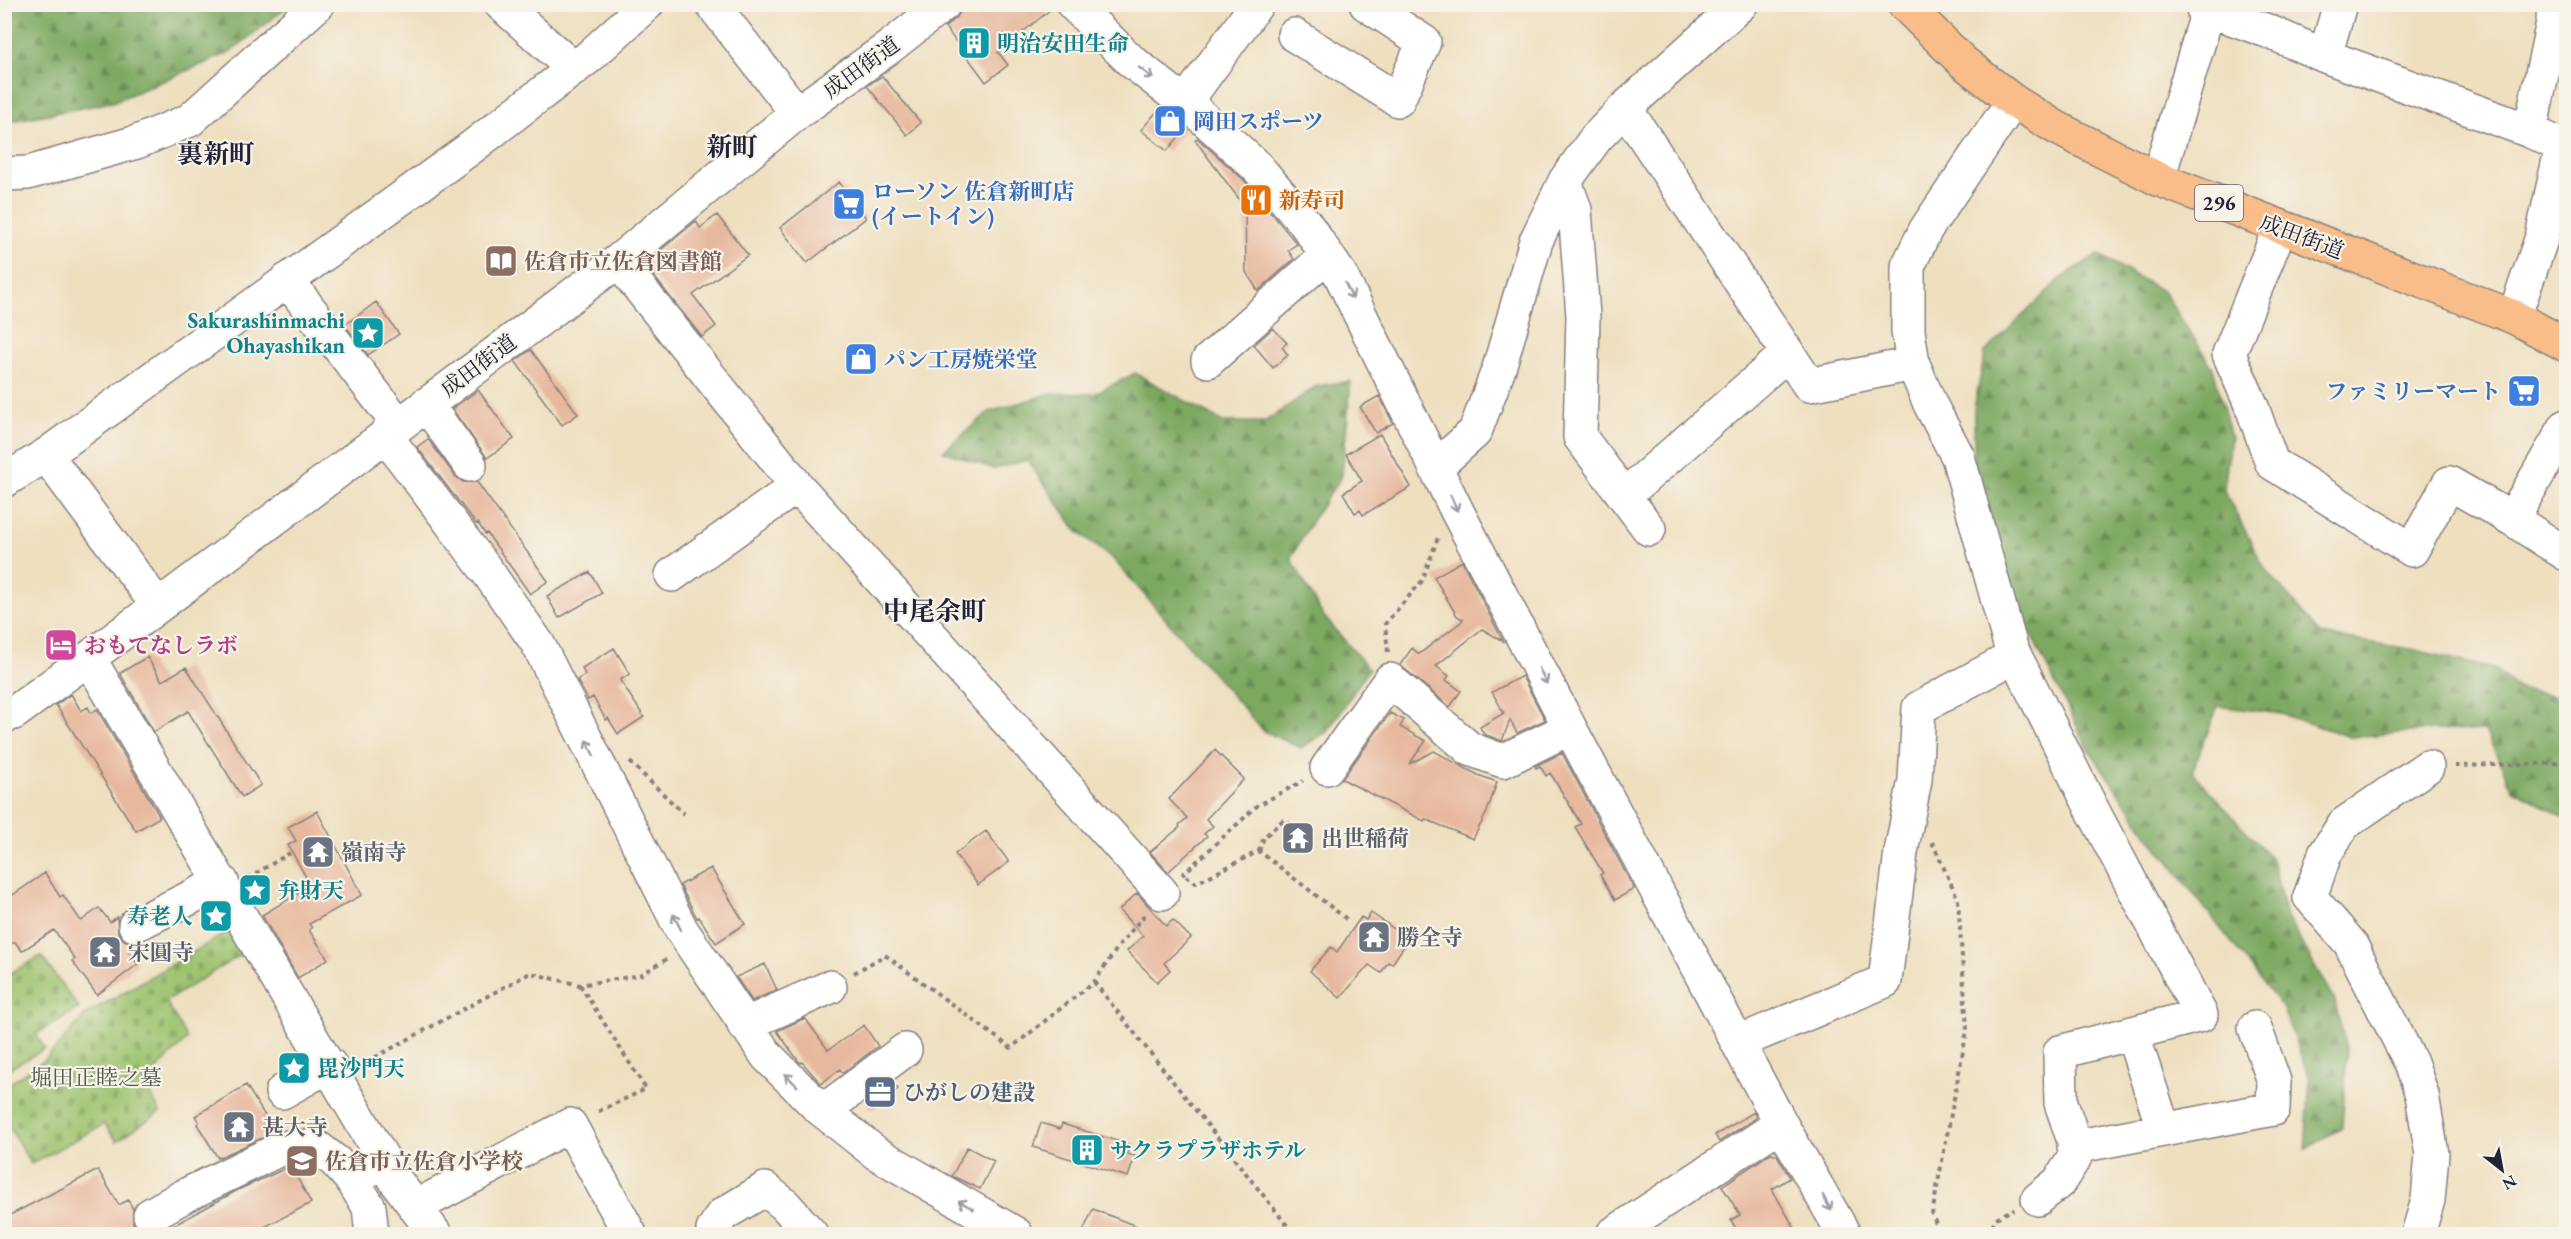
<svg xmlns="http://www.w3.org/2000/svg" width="2571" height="1239" viewBox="0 0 2571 1239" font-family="'EB Garamond','Noto Serif JP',serif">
  <defs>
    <pattern id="forest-firs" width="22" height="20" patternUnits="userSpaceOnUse" patternTransform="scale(1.5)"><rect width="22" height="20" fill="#7ca860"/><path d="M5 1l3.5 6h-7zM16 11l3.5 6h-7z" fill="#658850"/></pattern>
    <pattern id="cemetery-stones" width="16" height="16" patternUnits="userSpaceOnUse" patternTransform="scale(1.5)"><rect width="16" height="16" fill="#9bc26d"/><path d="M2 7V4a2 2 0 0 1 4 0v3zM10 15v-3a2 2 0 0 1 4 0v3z" fill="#85a65f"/></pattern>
  </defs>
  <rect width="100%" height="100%" fill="#f7f3e8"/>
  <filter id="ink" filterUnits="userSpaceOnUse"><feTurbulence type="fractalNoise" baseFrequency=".0167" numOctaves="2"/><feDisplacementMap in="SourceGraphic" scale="12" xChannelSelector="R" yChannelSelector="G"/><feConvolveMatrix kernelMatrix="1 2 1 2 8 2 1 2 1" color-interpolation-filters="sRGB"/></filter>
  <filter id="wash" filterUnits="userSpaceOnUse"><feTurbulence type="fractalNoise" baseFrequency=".008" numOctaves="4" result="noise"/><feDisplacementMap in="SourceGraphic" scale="24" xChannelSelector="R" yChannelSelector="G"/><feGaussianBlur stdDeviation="1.35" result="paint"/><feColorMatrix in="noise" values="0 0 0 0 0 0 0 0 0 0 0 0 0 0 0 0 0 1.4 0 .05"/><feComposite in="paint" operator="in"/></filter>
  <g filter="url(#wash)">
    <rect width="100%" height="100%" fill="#eedfbf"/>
    <path fill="url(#forest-firs)" stroke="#4f654e" stroke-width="1.5" d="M5,4H290V5L229,53L113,102L5,122Z
      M2098,254L2164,292L2213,368L2231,437L2224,490L2264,567L2321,635L2411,649L2494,669L2519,689L2566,699V818L2513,790L2485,731L2436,730L2350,737L2281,714L2218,706L2192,772L2272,859L2286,916L2335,1001L2347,1053L2342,1127L2305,1149L2310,1079L2282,1007L2147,834L2088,748L2014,601L1974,477V409L1985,352L2061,278Z
      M1135,373L1223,422H1264L1317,386L1351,381L1342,476L1316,514L1291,558L1322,614L1369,669L1327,732L1301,748L1263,731L1113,559L1078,532L1027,460L994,469L943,451L989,412L1052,393L1094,394Z"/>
    <path fill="url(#cemetery-stones)" stroke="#5e7254" stroke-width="1.5" d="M238,926L250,949L166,1001L187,1039L144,1082L160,1112L117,1141L104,1124L31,1164L5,1120V1086L45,1060L86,1014Z
      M41,956L79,1008L36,1034L45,1049L5,1071V976Z"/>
    <g id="blocks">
      <path fill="#e7b89e" d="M962,4H1055V6L998,52L1008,65L986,82L945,27L956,18L961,11Z
        M882,76L921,123L907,135L867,86Z
        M1160,108L1186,128L1167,151L1141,130Z
        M1197,138L1244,180L1297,244L1288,250L1294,259L1258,291L1246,272L1245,207L1195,140Z
        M839,182L866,218L807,263L780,228Z
        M717,215L748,255L693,295L716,326L702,337L644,264L696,221L700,228Z
        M376,302L399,334L368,355L345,325Z
        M1273,328L1287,343L1282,347L1288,355L1273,368L1254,345Z
        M531,350L578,414L562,425L515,361Z
        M478,390L514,439L487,458L452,409Z
        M1379,396L1393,423L1376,433L1360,407Z
        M1380,434L1411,487L1363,515L1360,510L1355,513L1343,493L1362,481L1346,454Z
        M428,439L455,476L463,482H477L548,581L530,594L487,533L485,534L478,523L476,524L417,447Z
        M1462,561L1503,641L1482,629L1436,666L1449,676L1446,680L1461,691L1450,707L1400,665L1412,648L1419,654L1461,622L1463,619L1457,616L1434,577Z
        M590,572L602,593L559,618L547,596Z
        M614,648L630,674L620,680L644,717L618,734L608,718L606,720L593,697L588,700L577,680L585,675L582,668Z
        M147,657L162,681L186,667L261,785L242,797L188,711L154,732L120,673Z
        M1522,676L1545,720L1517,733L1510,720L1502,741L1484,734L1480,727L1504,713L1492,692Z
        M71,694L81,711L88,707L91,713L97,709L160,817L136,831L56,705Z
        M1390,713L1404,720L1400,727L1426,741L1409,764L1434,751L1478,775L1497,782L1487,812L1473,839L1425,819L1424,821L1342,779Z
        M1215,750L1244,779L1206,819L1213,826L1204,834L1207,836L1168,872L1150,852L1180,827L1179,825L1187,818L1169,799Z
        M1562,753L1634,889L1615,900L1600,875L1603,873L1575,827L1581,824L1554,779L1550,773L1546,776L1540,766L1536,768L1535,766Z
        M317,811L362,895L309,924L312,928L309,930L328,959L298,978L262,915L311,886L288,845L296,841L288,827Z
        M986,831L1009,862L978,885L955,854Z
        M711,868L745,924L716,943L699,917L697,918L680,885Z
        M45,873L60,897L63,895L81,921L99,908L110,922L117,917L118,933L124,940L137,944L128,950L138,964L97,995L72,961L75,959L54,930L22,951L15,942L4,947V901Z
        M1137,893L1166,926L1173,920L1191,938L1164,963L1170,970L1157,982L1127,951L1143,936L1119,910Z
        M1371,913L1409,939L1392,964L1388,962L1381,973L1369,965L1340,998L1310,971L1331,947L1337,952L1361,917L1366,920Z
        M765,964L777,990L752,1001L736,977Z
        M805,1018L828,1050L864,1025L878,1046L843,1073L840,1069L821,1084L802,1062L800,1063L777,1031Z
        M892,1083L898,1089L873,1110L866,1102Z
        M246,1085L275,1132L218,1158L197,1124L199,1122L195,1116Z
        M1754,1112L1756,1118L1719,1142L1715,1135Z
        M1041,1123L1060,1129L1062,1124L1130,1145L1127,1154L1135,1156L1128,1177L1033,1147Z
        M967,1147L994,1161L980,1189L952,1176Z
        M1771,1153L1777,1155L1790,1178L1772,1189L1798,1234H1739L1731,1220L1740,1215L1722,1186Z
        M291,1166L311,1203L251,1234H158L238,1190Z
        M98,1170L119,1205L128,1200L133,1209V1224L147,1234H4V1218Z
        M1093,1209L1154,1233V1234H1082Z"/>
    </g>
  </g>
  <g filter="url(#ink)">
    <use href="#blocks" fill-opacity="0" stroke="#88807d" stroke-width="1.5"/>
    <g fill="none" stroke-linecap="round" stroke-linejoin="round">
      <defs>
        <path id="minor" d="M501,4L574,69
          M712,4L797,113
          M1073,4L1130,60L1200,115L1257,167L1305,223L1340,274L1458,513L1570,728L1781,1124L1844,1234
          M2204,8L2270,32L2325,56L2530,131L2562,146L2542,237L2514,317
          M1294,35L1398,100L1424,42L1366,4
          M2325,56L2340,4
          M2013,101L1926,229L1908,266V331L1913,364L1930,404L1958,457L2011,648L2091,807L2201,1015L2060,1052L2061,1103L2074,1141L2075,1157L2059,1182L2038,1199
          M1185,103L1257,4
          M1625,108L1809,385L1913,364
          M2530,131L2553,22L2554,4
          M4,174L28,173L137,142L190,120L318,4
          M2158,179L2205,21L2203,4
          M1565,181L1575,210L1583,316L1580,437L1649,529
          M2280,228L2229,354L2252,407L2272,463L2412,550L2449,483L2512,519
          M618,261L797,486L1162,893
          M287,280L399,425
          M1208,361L1327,255
          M426,404L470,465
          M2566,426L2512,519L2566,554
          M385,435L487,571L538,644L681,929L767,1056L818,1107L876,1153L1016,1234
          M46,455L158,606
          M1437,466L1475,432L1499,368L1536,241L1565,181L1596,138L1625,108L1741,4
          M4,481L46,455L468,150L589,57L647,4
          M1624,496L1787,354
          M672,575L797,486
          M89,658L396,1181L435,1234
          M4,716L14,713L89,658L618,261L797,113L891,46L944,4
          M1327,768L1390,680L1470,749L1503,761L1570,728
          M135,925L222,882
          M744,1025L830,987
          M2132,1033L2164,1130
          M1739,1042L1885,981L1901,852L1915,780L1919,708L2015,656
          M282,1092L330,1065
          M823,1111L905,1050
          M2074,1147L2273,1109L2274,1081L2255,1028
          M352,1180L369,1207L372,1234
          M415,1207L570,1125L630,1234
          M150,1215L184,1196L276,1151L292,1146L318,1148L336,1162L352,1180L385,1161
          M713,1230L722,1215L765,1189L785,1205L811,1234
          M1613,1234L1781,1124
          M2418,1234L2428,1200L2432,1154L2422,1095L2412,1065L2350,943L2310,897L2325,854L2344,824L2427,767"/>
        <path id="highway" d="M1904,4L1963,62L2013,101L2057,128L2158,179L2514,317L2566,345"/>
      </defs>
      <use href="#minor" stroke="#88807d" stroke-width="36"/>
      <use href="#highway" stroke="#88807d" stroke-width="36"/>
      <path stroke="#88807d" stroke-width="4" stroke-dasharray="4.5 4.5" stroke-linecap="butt" d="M1388,652L1385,624L1422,581L1439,535
        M630,762L684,814
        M2455,766L2566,763
        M1932,842L1958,899L1967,1030L1932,1214L1940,1234
        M1259,851L1264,837L1283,820L1292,825
        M1182,875L1257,806L1303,781
        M1186,876L1196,883L1259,851L1349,921
        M248,878L290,853
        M854,973L885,955L1011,1048L1094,982L1118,947L1146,913
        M1094,982L1294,1234
        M580,985L646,1089L595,1113
        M359,1066L530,973L580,985L640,975L667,959
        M1988,1234L1996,1218L2014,1209"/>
      <use href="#minor" stroke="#fff" stroke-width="33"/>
      <use href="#highway" stroke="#f8bd89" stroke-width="33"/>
    </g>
    <defs><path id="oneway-shaft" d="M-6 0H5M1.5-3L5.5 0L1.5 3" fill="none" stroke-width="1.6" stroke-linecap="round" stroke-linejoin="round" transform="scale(1.5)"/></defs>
    <g stroke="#9c9ca7">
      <use href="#oneway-shaft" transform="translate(1146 73) rotate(38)"/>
      <use href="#oneway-shaft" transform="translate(1349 291) rotate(63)"/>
      <use href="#oneway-shaft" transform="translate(1454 503) rotate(65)"/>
      <use href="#oneway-shaft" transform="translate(1543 676) rotate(63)"/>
      <use href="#oneway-shaft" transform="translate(590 748) rotate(-117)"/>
      <use href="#oneway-shaft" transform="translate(677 922) rotate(-117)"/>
      <use href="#oneway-shaft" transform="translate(791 1080) rotate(-135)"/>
      <use href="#oneway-shaft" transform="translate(1827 1203) rotate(62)"/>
      <use href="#oneway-shaft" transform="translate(966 1205) rotate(-150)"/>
    </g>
  </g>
  <defs>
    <symbol id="building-square" viewBox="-11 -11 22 22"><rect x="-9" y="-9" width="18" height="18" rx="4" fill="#0f9aa8" stroke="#f7f3e8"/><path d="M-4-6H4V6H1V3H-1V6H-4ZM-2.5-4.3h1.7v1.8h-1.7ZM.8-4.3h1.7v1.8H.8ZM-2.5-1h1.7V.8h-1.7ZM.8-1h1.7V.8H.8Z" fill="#fff"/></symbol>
    <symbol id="shop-square" viewBox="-11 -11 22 22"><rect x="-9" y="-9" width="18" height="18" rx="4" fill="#3f7fe0" stroke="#f7f3e8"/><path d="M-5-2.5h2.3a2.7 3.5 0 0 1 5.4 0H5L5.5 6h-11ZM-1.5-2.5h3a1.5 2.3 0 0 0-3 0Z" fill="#fff"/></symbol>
    <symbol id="restaurant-square" viewBox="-11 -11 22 22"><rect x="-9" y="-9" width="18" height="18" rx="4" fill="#e8710a" stroke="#f7f3e8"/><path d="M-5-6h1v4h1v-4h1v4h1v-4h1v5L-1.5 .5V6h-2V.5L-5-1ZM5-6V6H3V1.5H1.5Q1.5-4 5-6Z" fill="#fff"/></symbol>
    <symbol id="supermarket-square" viewBox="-11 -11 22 22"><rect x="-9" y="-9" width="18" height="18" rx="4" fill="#3f7fe0" stroke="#f7f3e8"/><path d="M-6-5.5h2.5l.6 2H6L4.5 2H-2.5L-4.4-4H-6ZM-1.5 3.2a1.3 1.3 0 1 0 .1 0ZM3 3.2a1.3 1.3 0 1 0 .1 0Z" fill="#fff"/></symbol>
    <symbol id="library-square" viewBox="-11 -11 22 22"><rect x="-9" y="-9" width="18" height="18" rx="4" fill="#8d6e63" stroke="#f7f3e8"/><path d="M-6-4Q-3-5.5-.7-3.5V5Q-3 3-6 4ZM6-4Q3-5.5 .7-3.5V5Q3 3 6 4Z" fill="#fff"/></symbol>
    <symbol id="sight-square" viewBox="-11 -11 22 22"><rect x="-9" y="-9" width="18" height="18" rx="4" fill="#0f9aa8" stroke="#f7f3e8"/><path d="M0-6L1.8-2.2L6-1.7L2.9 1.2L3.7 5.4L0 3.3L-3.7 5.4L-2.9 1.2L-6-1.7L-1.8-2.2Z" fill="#fff"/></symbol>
    <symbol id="hotel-square" viewBox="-11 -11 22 22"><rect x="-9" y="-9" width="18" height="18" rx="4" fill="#d1479c" stroke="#f7f3e8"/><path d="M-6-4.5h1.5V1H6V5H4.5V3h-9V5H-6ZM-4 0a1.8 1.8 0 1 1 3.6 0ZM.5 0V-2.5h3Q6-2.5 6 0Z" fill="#fff"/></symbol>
    <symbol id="temple-square" viewBox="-11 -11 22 22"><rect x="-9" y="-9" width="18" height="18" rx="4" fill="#6b7280" stroke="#f7f3e8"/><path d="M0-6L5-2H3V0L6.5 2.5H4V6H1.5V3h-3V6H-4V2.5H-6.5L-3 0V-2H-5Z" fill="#fff"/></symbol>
    <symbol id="office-square" viewBox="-11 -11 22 22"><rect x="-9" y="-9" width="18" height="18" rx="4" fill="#5c6f8a" stroke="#f7f3e8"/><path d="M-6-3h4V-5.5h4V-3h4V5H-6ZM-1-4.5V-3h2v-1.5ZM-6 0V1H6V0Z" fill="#fff"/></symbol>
    <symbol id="school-square" viewBox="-11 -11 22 22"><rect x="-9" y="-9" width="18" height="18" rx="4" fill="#8d6e63" stroke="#f7f3e8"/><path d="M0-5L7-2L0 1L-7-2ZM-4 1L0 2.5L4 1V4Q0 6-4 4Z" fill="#fff"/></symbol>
  </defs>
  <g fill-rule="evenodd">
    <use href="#building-square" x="955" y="24" width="38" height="38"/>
    <use href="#shop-square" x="1151" y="102" width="38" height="38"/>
    <use href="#restaurant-square" x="1237" y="181" width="38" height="38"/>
    <use href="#supermarket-square" x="830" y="185" width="38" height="38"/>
    <use href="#library-square" x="482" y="242" width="38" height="38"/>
    <use href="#sight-square" x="349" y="314" width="38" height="38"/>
    <use href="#shop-square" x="842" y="340" width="38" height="38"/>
    <use href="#supermarket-square" x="2505" y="372" width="38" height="38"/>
    <use href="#hotel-square" x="42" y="626" width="38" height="38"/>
    <use href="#temple-square" x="1279" y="819" width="38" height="38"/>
    <use href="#temple-square" x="299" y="833" width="38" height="38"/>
    <use href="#sight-square" x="236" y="871" width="38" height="38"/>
    <use href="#sight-square" x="197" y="897" width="38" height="38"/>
    <use href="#temple-square" x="1355" y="918" width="38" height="38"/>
    <use href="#temple-square" x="86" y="933" width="38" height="38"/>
    <use href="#sight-square" x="275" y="1049" width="38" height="38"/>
    <use href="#office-square" x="861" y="1073" width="38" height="38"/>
    <use href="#temple-square" x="220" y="1108" width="38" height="38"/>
    <use href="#building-square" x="1068" y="1131" width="38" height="38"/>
    <use href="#school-square" x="283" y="1142" width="38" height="38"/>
  </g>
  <g text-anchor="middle" stroke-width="4.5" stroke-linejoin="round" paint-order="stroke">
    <rect fill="#f7f3e8" stroke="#62616f" stroke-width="1.5" x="2195" y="185" width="48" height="36" rx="4.5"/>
    <g font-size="21" font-weight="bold" fill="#22223b">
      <text x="2219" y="210">296</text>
    </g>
    <g font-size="22" font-weight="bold" fill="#0d838f" stroke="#f7f3e8" text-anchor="start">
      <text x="997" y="51">明治安田生命</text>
      <text x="345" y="328" text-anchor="end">Sakurashinmachi<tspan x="345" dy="25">Ohayashikan</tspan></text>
      <text x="278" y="898">弁財天</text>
      <text x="193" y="924" text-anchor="end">寿老人</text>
      <text x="317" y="1076">毘沙門天</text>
      <text x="1110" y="1158">サクラプラザホテル</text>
    </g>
    <g font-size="22" fill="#22223b" stroke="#f7f3e8">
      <text transform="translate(861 67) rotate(-36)" y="8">成田街道</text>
      <text transform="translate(2302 236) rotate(21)" y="8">成田街道</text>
      <text transform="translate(478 365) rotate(-37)" y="8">成田街道</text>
    </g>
    <g font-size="22" font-weight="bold" fill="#366cbe" stroke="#f7f3e8" text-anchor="start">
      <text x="1193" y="129">岡田スポーツ</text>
      <text x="872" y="199">ローソン 佐倉新町店<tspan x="872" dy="25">(イートイン)</tspan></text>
      <text x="884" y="367">パン工房焼栄堂</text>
      <text x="2501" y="399" text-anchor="end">ファミリーマート</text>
    </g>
    <g font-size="22" font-weight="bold" fill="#c56008" stroke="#f7f3e8" text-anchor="start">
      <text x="1279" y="208">新寿司</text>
    </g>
    <g font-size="22" font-weight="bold" fill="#785e54" stroke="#f7f3e8" text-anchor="start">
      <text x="524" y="269">佐倉市立佐倉図書館</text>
      <text x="325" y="1169">佐倉市立佐倉小学校</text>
    </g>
    <g font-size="22" font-weight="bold" fill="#b23c85" stroke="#f7f3e8" text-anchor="start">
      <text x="84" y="653">おもてなしラボ</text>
    </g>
    <g font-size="22" font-weight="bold" fill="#5b616d" stroke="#f7f3e8" text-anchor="start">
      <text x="1321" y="846">出世稲荷</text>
      <text x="341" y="860">嶺南寺</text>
      <text x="1397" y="945">勝全寺</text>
      <text x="128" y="960">宋圓寺</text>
      <text x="262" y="1135">甚大寺</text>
    </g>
    <g font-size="22" fill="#4c5a4c" stroke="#f7f3e8">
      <text x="96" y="1085">堀田正睦之墓</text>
    </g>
    <g font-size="22" font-weight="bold" fill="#4e5e75" stroke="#f7f3e8" text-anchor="start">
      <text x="903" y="1100">ひがしの建設</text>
    </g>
    <g font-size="26" font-weight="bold" fill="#22223b" stroke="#f7f3e8">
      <text x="732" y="156">新町</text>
      <text x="216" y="163">裏新町</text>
      <text x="935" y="620">中尾余町</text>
    </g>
  </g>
  <rect width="2571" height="1239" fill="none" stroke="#f7f3e8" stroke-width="24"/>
  <g transform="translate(2502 1170) rotate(149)" stroke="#f7f3e8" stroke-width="4.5" paint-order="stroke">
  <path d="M0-4.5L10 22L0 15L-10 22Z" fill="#22223b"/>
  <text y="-9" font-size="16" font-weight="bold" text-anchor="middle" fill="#22223b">N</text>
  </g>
</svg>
